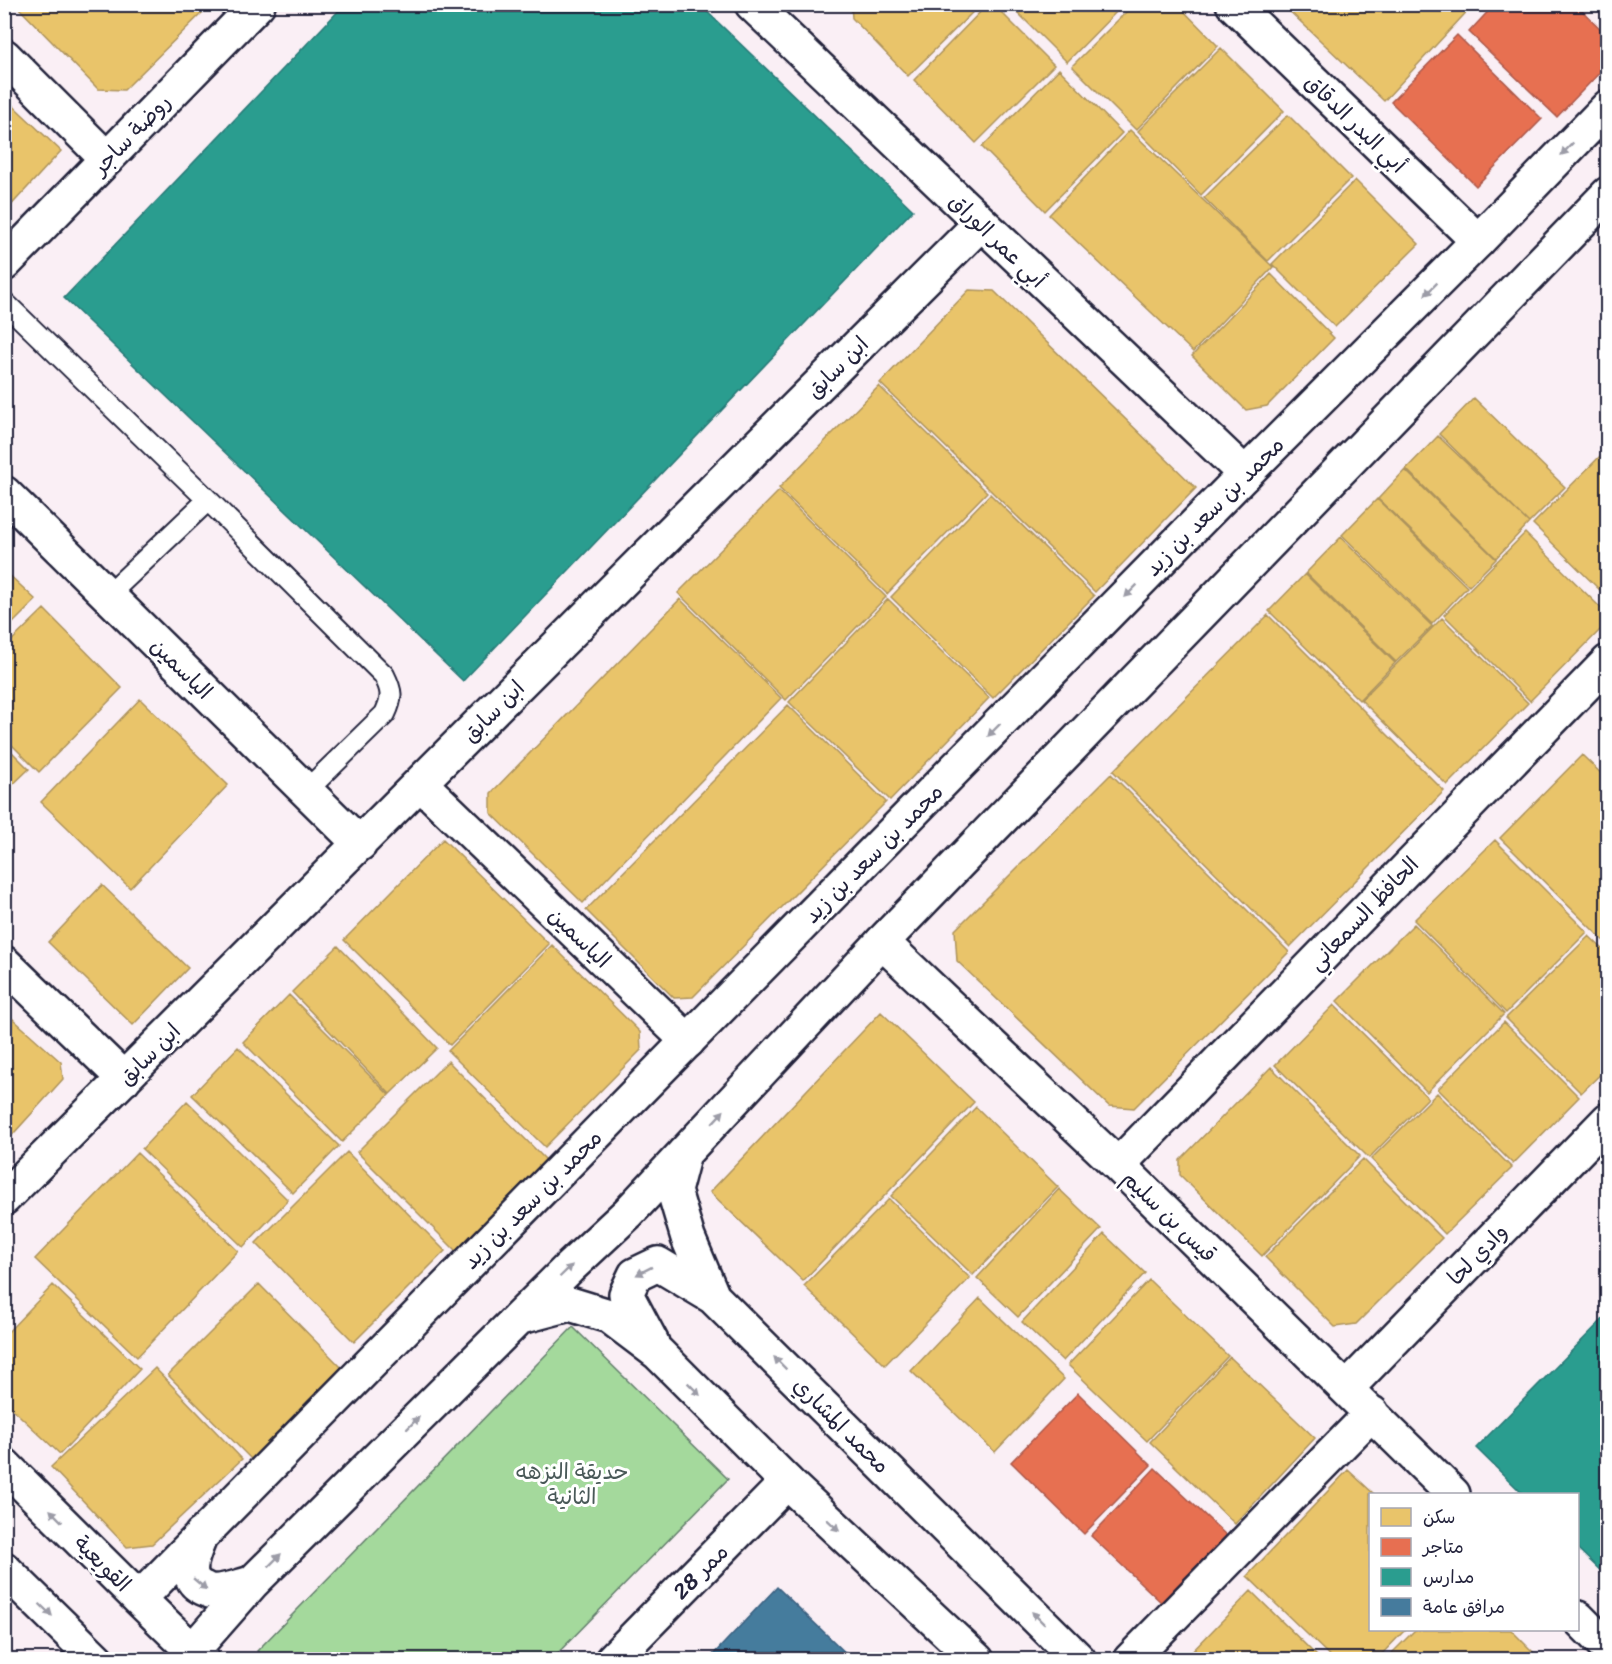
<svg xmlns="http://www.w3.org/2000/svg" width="1612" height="1664" viewBox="0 0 1612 1664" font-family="Sriracha,'Playpen Sans Arabic',sans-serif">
  <rect width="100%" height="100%" fill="#faeff5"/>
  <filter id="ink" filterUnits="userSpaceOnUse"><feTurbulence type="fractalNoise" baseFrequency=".0167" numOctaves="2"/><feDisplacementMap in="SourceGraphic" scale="12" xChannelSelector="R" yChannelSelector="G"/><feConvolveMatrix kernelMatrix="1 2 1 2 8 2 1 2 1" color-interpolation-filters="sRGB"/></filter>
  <g filter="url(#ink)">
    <path fill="#a4d99c" stroke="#637e6c" stroke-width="1.5" d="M573,1327L728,1479L552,1659H265L257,1651Z"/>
    <path fill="#e9c46a" stroke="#ad935c" stroke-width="1.5" d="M15,4H211L124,90L98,89Z
      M851,4H981L908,76L852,18Z
      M988,4H993L1054,65L976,143L914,80Z
      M1009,4H1124L1067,62Z
      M1134,4H1177L1218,46L1136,130L1072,66Z
      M1282,4H1474L1384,101Z
      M1221,48L1284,111L1201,195L1138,131Z
      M1059,69L1122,133L1045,211L982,147Z
      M4,97L61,151L4,213Z
      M1288,115L1351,178L1268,261L1204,198Z
      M1130,130L1273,267L1193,352L1049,215Z
      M1355,180L1419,244L1335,327L1272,264Z
      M1271,274L1334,338L1267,406L1246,410L1192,356Z
      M969,290L994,291L1196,488L1095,592L880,383Z
      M879,386L987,492L887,594L779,488Z
      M1474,398L1565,487L1529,523L1439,434Z
      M1438,436L1529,523L1496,558L1406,469Z
      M1608,448V598L1533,524Z
      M1405,470L1496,559L1469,586L1378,499Z
      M779,491L886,597L786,700L678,593Z
      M990,494L1094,596L993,698L891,597Z
      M1377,499L1467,587L1432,624L1342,535Z
      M1525,533L1608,615V622L1530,701L1444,615Z
      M1341,537L1432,626L1396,662L1306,573Z
      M4,570L36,600L4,632Z
      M1305,574L1395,663L1359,700L1269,611Z
      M680,599L781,698L583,903L491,813V793Z
      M888,599L989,698L890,800L789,702Z
      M44,609L122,688L39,772L4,737V648Z
      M1268,615L1444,791L1290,947L1113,771Z
      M1442,618L1528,703L1447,785L1361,700Z
      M140,699L228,785L130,888L41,802Z
      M788,705L886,802L693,997L674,998L586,910Z
      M4,744L29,769L4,793Z
      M1582,755L1608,780V945L1500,838Z
      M1111,774L1289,952L1134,1108L1109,1106L957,961L955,930Z
      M443,839L549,944L450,1045L344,940Z
      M1495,840L1587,932L1506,1013L1414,920Z
      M102,885L188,968L133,1025L48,942Z
      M1414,924L1504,1014L1427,1092L1337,1001Z
      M1589,936L1608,954V1067L1581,1093L1506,1018Z
      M552,945L640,1032L641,1050L545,1147L448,1051Z
      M338,946L437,1048L390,1094L292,992Z
      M289,995L389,1095L342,1142L243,1042Z
      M1334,1005L1428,1098L1369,1158L1275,1065Z
      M4,1011L61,1062L63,1079L4,1144Z
      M881,1012L974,1102L803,1281L710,1192Z
      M1504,1022L1579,1097L1513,1164L1438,1089Z
      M238,1047L339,1146L293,1193L192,1095Z
      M448,1061L546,1160L456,1251L357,1152Z
      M1271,1067L1360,1156L1262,1256L1180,1175V1160Z
      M1437,1093L1512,1168L1445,1234L1371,1159Z
      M187,1101L288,1200L243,1247L142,1149Z
      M976,1107L1058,1187L973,1275L891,1196Z
      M347,1152L445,1251L354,1342L256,1243Z
      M137,1153L238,1251L137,1357L35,1259Z
      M1363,1159L1442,1238L1356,1324L1335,1327L1265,1257Z
      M1059,1189L1101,1229L1018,1317L977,1278Z
      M889,1199L970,1278L885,1365L804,1286Z
      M1104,1234L1145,1273L1063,1361L1022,1322Z
      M1149,1280L1228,1356L1147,1441L1068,1365Z
      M259,1284L344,1370L253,1461L168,1375Z
      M53,1285L140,1369L60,1454L4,1401V1336Z
      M980,1298L1064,1379L995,1452L911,1371Z
      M1230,1357L1315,1438L1235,1524L1150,1442Z
      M155,1368L242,1459L152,1544L127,1547L51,1467Z
      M1348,1470L1374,1494H1370V1630H1405L1376,1660H1334L1247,1576Z
      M1251,1591L1321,1660H1184Z
      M1415,1630H1511L1541,1660H1385Z"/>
    <path fill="#e76f51" stroke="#ac584a" stroke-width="1.5" d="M1495,4H1575L1608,36V64L1557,117L1469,32Z
      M1457,35L1542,119L1476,186L1391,102Z
      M1078,1393L1151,1465L1084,1534L1011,1462Z
      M1155,1468L1227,1536L1163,1604L1091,1536Z"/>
    <path fill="#2a9d8f" stroke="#287876" stroke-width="1.5" d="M345,4H699L913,210L463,681L64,298Z
      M1608,1314V1578L1578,1549V1494H1523L1476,1448Z"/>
    <path fill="#457b9d" stroke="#3a6080" stroke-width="1.5" d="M777,1587L853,1660L709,1659Z"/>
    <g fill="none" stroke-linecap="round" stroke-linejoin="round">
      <defs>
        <path id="lane" d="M4,302L208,500L384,675C392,691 393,697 385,714L306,791
          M108,595L208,500"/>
        <path id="street" d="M752,4L1245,474
          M1233,4L1478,241
          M4,56L107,159
          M4,264L258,4
          M4,493L360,844
          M420,783L688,1041
          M882,942L1118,1165L1453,1494
          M4,963L124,1079
          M1118,1165L1608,662
          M4,1198L981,223
          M1346,1389L1608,1120
          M1578,1618L1608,1648
          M612,1660L787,1482
          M1130,1660L1372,1413"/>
        <path id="secondary" d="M684,1153L674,1191L688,1238L713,1297L1079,1660
          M521,1317L570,1304L609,1316L658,1353L787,1482L977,1660
          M652,1343L626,1294L635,1275L658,1264L713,1297
          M4,1465L139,1599L202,1660
          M201,1535C195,1551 181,1576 201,1587C203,1588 207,1590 210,1591C223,1593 239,1586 252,1583
          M4,1569L97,1660
          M139,1599L1245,474L1478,241L1608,107
          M193,1650L252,1583L569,1268L628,1213L882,942L1608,194"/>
      </defs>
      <use href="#lane" stroke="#22223b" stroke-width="24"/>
      <use href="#street" stroke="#22223b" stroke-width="38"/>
      <use href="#secondary" stroke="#22223b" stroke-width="38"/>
      <use href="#lane" stroke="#fff" stroke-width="20"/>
      <use href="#street" stroke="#fff" stroke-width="33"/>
      <use href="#secondary" stroke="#fff" stroke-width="33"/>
    </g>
    <defs><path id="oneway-solid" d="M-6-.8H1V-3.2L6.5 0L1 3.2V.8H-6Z" transform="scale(1.5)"/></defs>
    <g fill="#9c9ca7">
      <use href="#oneway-solid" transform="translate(1567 149) rotate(134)"/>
      <use href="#oneway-solid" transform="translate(1431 289) rotate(135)"/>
      <use href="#oneway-solid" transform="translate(1131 591) rotate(135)"/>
      <use href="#oneway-solid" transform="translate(994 730) rotate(135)"/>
      <use href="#oneway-solid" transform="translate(718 1117) rotate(-47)"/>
      <use href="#oneway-solid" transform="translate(566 1271) rotate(-44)"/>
      <use href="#oneway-solid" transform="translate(644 1271) rotate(153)"/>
      <use href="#oneway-solid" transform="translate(780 1363) rotate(-135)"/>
      <use href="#oneway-solid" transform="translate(694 1389) rotate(45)"/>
      <use href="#oneway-solid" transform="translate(413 1423) rotate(-45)"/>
      <use href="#oneway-solid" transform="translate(56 1516) rotate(-135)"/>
      <use href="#oneway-solid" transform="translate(833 1525) rotate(43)"/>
      <use href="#oneway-solid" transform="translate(275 1560) rotate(-45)"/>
      <use href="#oneway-solid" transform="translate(200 1584) rotate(40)"/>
      <use href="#oneway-solid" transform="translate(46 1610) rotate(44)"/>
      <use href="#oneway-solid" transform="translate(1038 1618) rotate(-135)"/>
    </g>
  </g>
  <g text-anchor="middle" stroke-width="6" stroke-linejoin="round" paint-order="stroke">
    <g font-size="22" fill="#22223b" stroke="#fff">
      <text transform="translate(1356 123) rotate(44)" y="8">أبي البدر الدقاق</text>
      <text transform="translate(131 134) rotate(-46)" y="8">روضة ساجر</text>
      <text transform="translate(998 240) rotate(44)" y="8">أبي عمر الوراق</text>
      <text transform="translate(837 367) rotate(-45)" y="8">ابن سابق</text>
      <text transform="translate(1214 506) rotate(-45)" y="8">محمد بن سعد بن زيد</text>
      <text transform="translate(182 668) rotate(45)" y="8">الياسمين</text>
      <text transform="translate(493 711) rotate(-45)" y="8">ابن سابق</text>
      <text transform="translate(873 853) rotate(-45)" y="8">محمد بن سعد بن زيد</text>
      <text transform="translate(1363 913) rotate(-46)" y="8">الحافظ السمعاني</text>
      <text transform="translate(580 937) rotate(44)" y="8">الياسمين</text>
      <text transform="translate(149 1054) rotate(-45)" y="8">ابن سابق</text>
      <text transform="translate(532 1199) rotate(-45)" y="8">محمد بن سعد بن زيد</text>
      <text transform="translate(1170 1216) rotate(44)" y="8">قيس بن سليم</text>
      <text transform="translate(1477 1254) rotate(-46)" y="8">وادي لحا</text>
      <text transform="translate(842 1425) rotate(45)" y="8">محمد المشاري</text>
      <text transform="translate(103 1563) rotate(45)" y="8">القويعية</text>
      <text transform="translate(700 1571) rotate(-45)" y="8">ممر 28</text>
    </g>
    <g font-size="22" fill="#495958" stroke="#fff">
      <text x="572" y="1479">حديقة النزهه<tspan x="572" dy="25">الثانية</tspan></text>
    </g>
  </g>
  <rect width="1612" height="1664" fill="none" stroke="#fff" stroke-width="24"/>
  <rect x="12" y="12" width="1588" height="1640" fill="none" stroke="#22223b" stroke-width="2" filter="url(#ink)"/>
  <rect x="1369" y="1493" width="210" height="138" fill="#ffffff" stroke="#a7a7b1" stroke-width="1.5"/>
  <rect x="1381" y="1508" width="30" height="18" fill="#e9c46a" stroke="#a7a7b1" stroke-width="1.5"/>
  <text x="1423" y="1523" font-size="18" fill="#22223b">سكن</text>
  <rect x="1381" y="1538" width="30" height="18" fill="#e76f51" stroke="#a7a7b1" stroke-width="1.5"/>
  <text x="1423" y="1553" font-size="18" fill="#22223b">متاجر</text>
  <rect x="1381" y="1568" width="30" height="18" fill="#2a9d8f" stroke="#a7a7b1" stroke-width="1.5"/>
  <text x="1423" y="1583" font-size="18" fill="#22223b">مدارس</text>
  <rect x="1381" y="1598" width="30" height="18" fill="#457b9d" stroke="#a7a7b1" stroke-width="1.5"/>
  <text x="1423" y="1613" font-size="18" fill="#22223b">مرافق عامة</text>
</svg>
